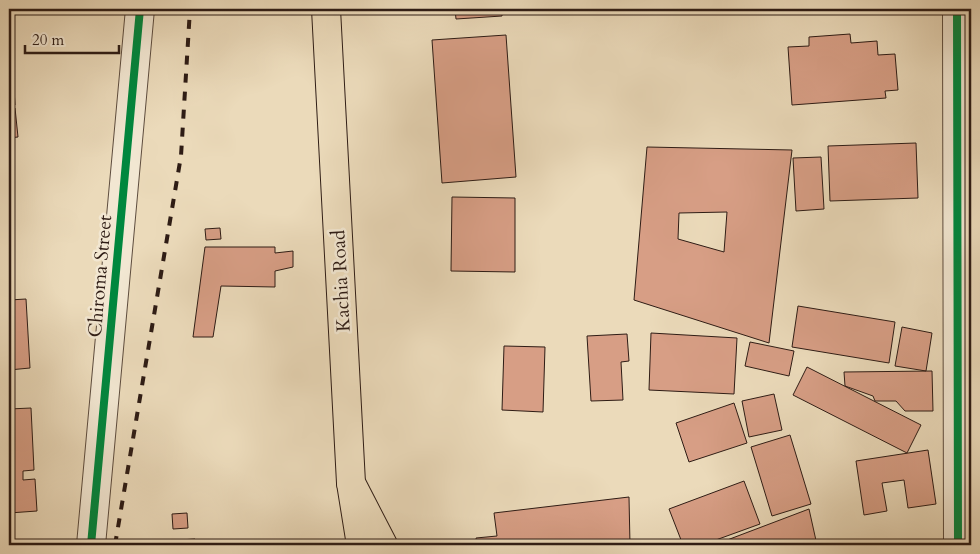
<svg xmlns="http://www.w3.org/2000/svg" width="980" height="554" viewBox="0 0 980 554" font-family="Cardo,serif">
  <rect width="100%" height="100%" fill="#ebdaba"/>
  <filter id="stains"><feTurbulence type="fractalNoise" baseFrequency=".004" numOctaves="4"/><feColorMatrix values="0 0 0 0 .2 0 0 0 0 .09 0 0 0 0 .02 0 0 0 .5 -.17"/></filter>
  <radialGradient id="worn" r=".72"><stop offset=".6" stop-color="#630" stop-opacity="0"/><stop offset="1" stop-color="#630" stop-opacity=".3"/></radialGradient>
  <path fill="#d79e85" stroke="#2e1c15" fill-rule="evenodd" d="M455,9H502V16L456,19Z
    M791,9H876L791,13Z
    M850,34L851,43L877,41L878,55L895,54L898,90L885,91L886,98L792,105L788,47L809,46V37Z
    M506,35L516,177L442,183L432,40Z
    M9,57H12L15,105H9Z
    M15,108L18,137L9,138V109Z
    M916,143L918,198L830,201L828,146Z
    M647,147L792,150L769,343L634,300ZM727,212L724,252L678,239L679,213Z
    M821,157L824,209L796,211L793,158Z
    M452,197L515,198V272L451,271Z
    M220,228L221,239L206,240L205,229Z
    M205,247H275V253L293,251V267L275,271V287L221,286L213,337H193Z
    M26,299L30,368L9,370V300Z
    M798,306L895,322L889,363L792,347Z
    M902,327L932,333L926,371L895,366Z
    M651,333L737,338L734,394L649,390Z
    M627,334L629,361L621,362L623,400L591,401L587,336Z
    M750,342L794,351L789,376L745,366Z
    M504,346L545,347L543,412L502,410Z
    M807,367L921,425L907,453L793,395Z
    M932,371L933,411H905L896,401H875L873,396L845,386L844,372Z
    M774,394L782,430L749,437L742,401Z
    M734,403L747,443L689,462L676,423Z
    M31,408L34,470L23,471V480L35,479L37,511L9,513V409Z
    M790,435L811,504L772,516L751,447Z
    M928,450L936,504L908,508L904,480L882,483L887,511L864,515L856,461Z
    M744,481L760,524L702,545H683L669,509Z
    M629,497L630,545H477L476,538L497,536L494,513Z
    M809,509L817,545H714Z
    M187,513L188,528L173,529L172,514Z
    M195,539L196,545H179V540Z"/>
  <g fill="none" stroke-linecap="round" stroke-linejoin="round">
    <defs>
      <path id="minor" d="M957,9L958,545
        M91,545L140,9"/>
      <path id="major" d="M326,9L351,483L383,545"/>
      <path id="highway" d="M351,483L361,545"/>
    </defs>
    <use href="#minor" stroke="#5d4c3e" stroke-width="30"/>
    <use href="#major" stroke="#2e1c15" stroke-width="30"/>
    <use href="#highway" stroke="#2e1c15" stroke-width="30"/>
    <use href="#minor" stroke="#f2e7d2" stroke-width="28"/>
    <use href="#major" stroke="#ebdaba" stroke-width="28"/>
    <use href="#highway" stroke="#ebdaba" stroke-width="28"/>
    <path stroke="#2e1c15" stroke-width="4" stroke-dasharray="9 9" stroke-linecap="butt" d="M115,545L181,156L190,9"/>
    <defs>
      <path id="cycleway" d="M957,9L958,545
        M91,545L140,9"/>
    </defs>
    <use href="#cycleway" stroke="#f2e7d2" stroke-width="11"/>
    <use href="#cycleway" stroke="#00873e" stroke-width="8"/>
  </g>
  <g text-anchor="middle" stroke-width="5" stroke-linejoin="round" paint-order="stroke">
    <g font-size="19" fill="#2e1c15" stroke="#f2e7d2">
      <text transform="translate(99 276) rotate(-85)" y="7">Chiroma Street</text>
      <text transform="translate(340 281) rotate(-93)" y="7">Kachia Road</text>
    </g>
  </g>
  <rect width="980" height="554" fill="none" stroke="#ebdaba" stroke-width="30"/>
  <rect x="10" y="10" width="960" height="534" fill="none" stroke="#2e1c15" stroke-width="2.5"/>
  <rect x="15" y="15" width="950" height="524" fill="none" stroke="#2e1c15"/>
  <path d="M25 45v8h94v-8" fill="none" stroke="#2e1c15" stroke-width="2.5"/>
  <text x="32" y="45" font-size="15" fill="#2e1c15" stroke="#f2e7d2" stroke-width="4" paint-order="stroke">20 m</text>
  <rect width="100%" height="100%" filter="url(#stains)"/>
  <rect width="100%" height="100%" fill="url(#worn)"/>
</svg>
